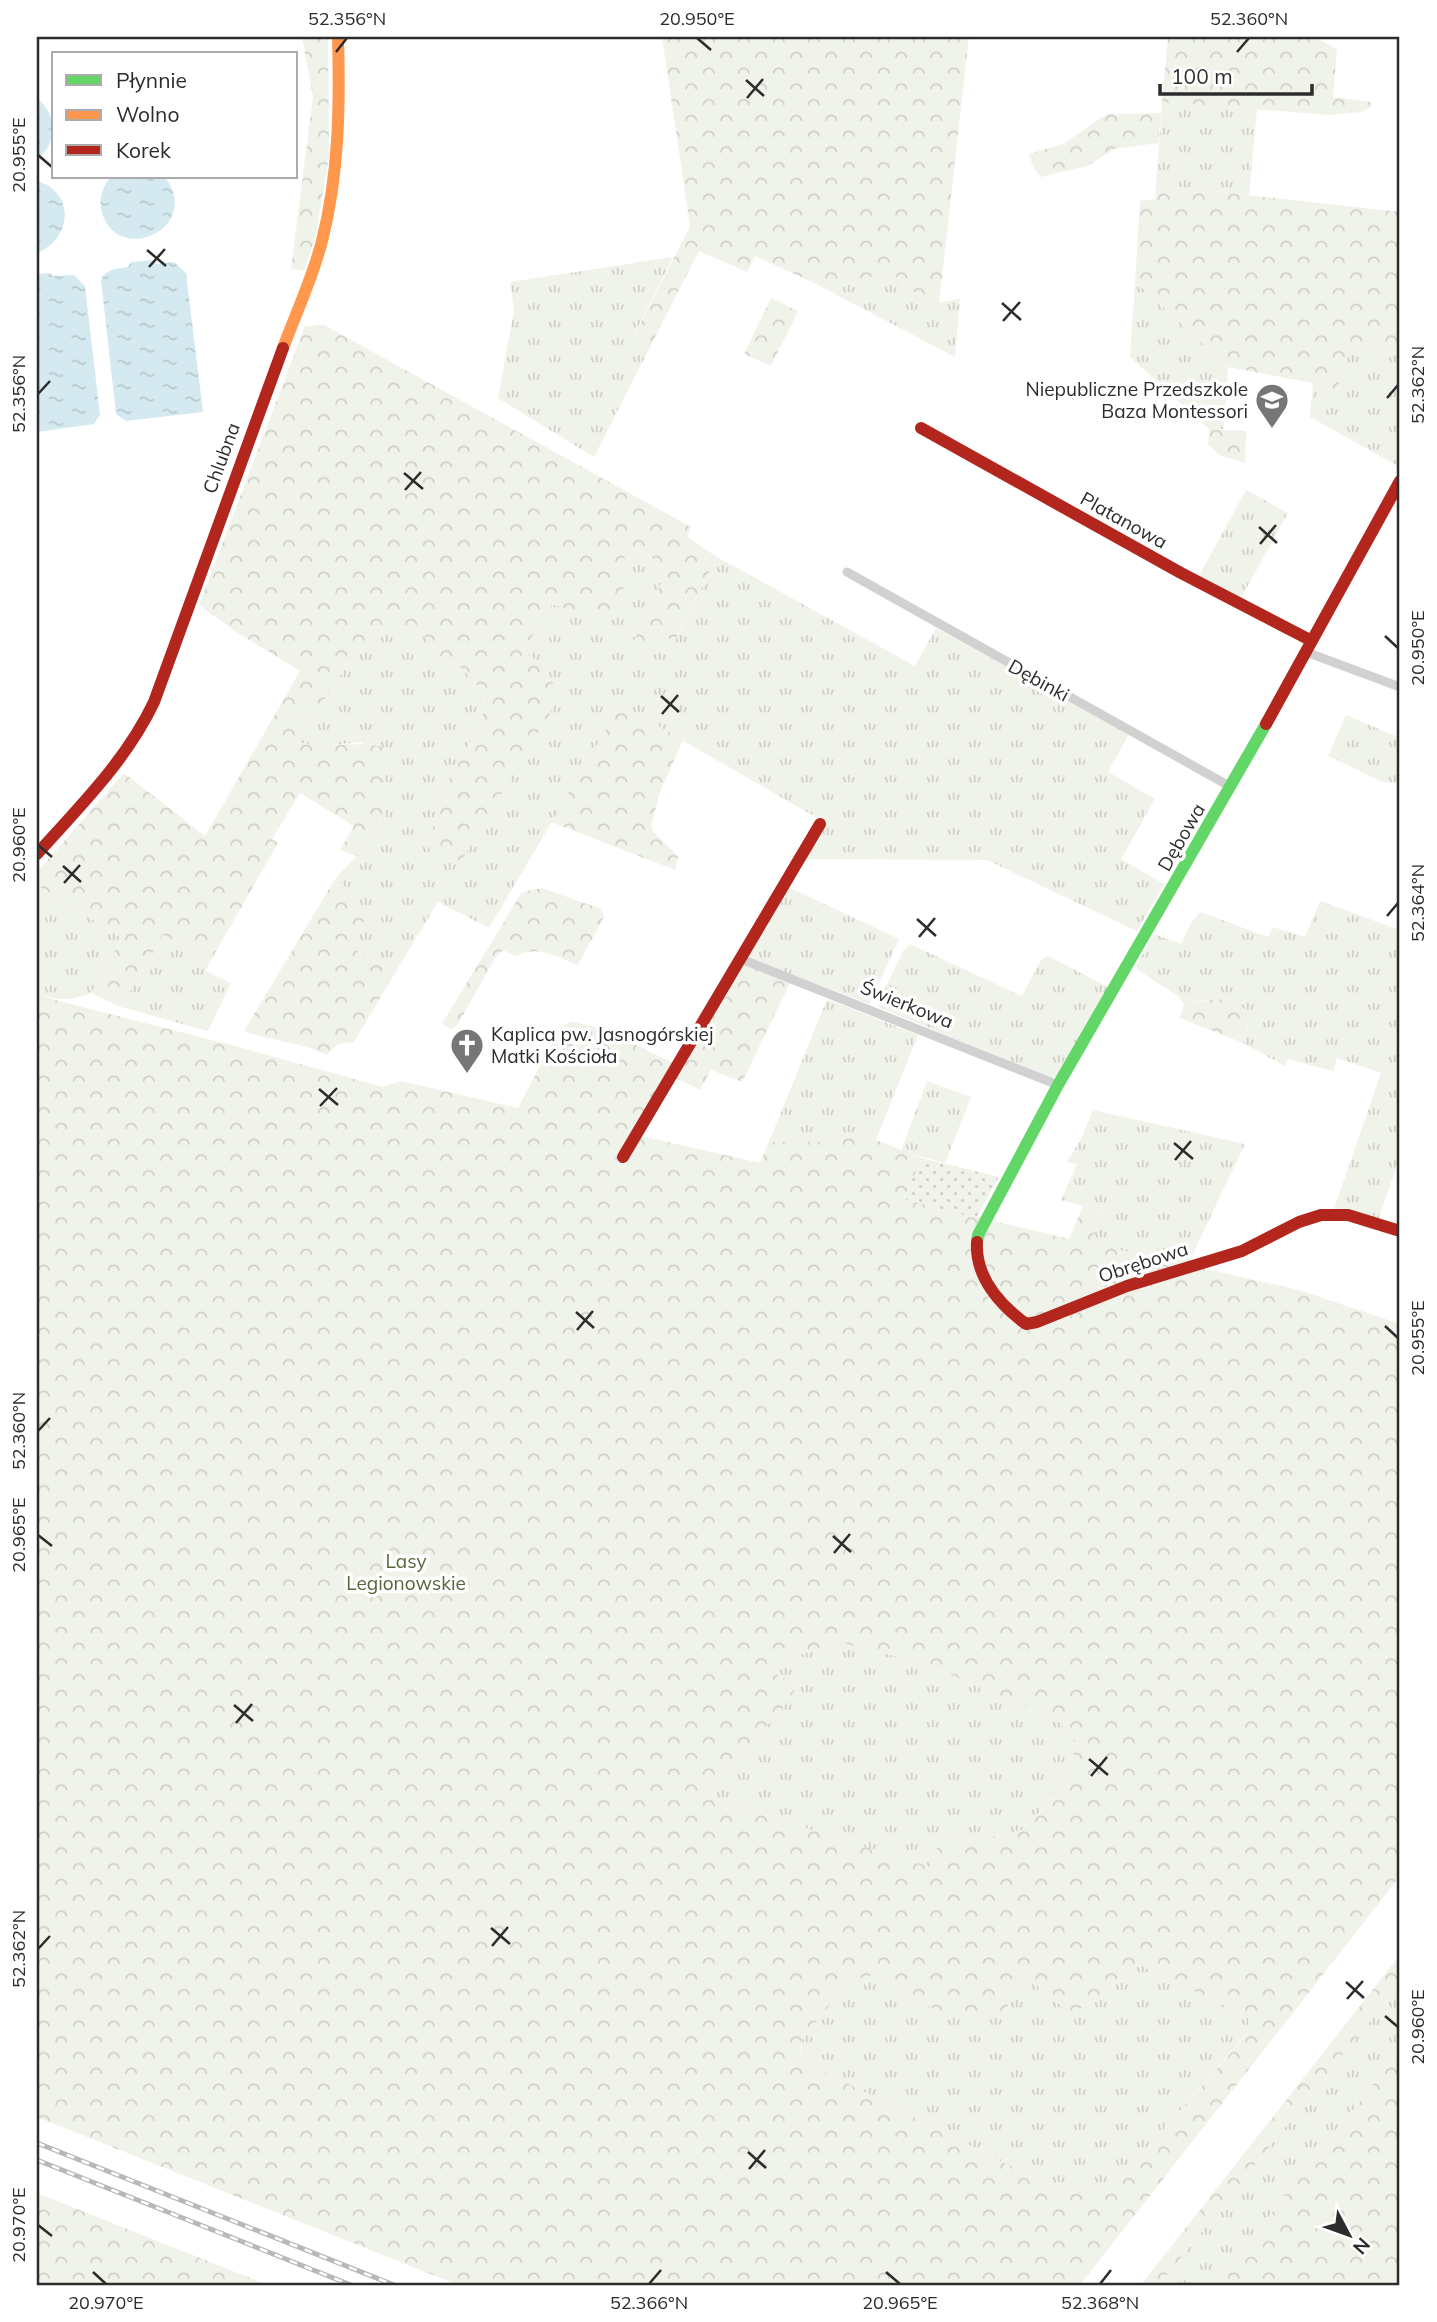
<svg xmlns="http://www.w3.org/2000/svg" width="1437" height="2322" viewBox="0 0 1437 2322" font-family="Mulish,sans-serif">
  <defs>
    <pattern id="grass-tufts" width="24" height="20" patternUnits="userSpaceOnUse" patternTransform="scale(1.75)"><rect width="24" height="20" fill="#f0f3ea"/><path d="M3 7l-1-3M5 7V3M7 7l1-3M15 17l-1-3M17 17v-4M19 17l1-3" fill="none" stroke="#ced0c9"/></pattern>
    <pattern id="forest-crowns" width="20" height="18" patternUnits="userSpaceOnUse" patternTransform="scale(1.75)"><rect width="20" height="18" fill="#f0f3ea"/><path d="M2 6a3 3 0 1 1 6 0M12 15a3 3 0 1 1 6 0" fill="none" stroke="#ced0c9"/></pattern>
    <pattern id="garden-dots" width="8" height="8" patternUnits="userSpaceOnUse" patternTransform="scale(1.75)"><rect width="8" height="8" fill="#f0f3ea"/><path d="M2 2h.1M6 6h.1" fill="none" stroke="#ced0c9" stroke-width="1.8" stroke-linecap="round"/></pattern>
    <pattern id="water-ripples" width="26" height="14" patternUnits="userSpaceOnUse" patternTransform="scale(1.75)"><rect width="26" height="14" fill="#d5e9f1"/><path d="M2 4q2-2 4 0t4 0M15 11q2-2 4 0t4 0" fill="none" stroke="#b7c8cf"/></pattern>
  </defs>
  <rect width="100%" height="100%" fill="#fff"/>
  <path fill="url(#grass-tufts)" d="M1162,102L1257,109L1249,195L1156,185Z
    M673,257L635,333L652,343L594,457L498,398L514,310L510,282Z
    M876,275L895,276C905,288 919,292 926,305L960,299L955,357L816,284H850Z
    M1135,281L1228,367L1224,429H1209L1130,357Z
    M1361,342L1391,354L1400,355V457L1396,465L1310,417L1313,383L1337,393C1341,373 1344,355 1361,342Z
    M1246,490L1288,513L1241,598L1199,576Z
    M623,547C646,550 652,556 665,575L633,642L665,631L674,643L717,557L915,666L936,628L1129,734L1108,772L1155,799L1121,859L1164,884L1137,931L987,860L804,859L819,819L621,705L489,928L438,902L395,973L350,947L364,921L345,887L335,879L371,841L384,815L381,768L362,742L322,746L301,743L295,721L306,711L313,716L342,672L376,636L408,624L425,637L440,656L459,666L484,692L482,722L439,797V816L430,832L427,844L523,651L552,603L572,611Z
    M1346,715L1400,738V783L1383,782L1328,756Z
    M37,885L122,938L91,993C71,1001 57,1001 37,993Z
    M788,887L899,939L869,1004L750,959L748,954Z
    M1320,901L1400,930V1157L1378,1220L1334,1209L1381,1073L1337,1058L1333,1071L1288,1059L1285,1066L1243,1043L1248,1026L1205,1000L1184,1004L1179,997L1135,968L1154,934L1181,944L1191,923L1200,912L1268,937L1273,927L1305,937Z
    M163,935L211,960L205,971L231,983L208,1031L121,1007Z
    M910,944L1022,996L1041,960L1048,956L1108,987L1060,1075L1051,1078L880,1008L878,1004L903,951Z
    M827,999L918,1035L876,1140L851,1137L832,1142H769Z
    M927,1081L971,1097L945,1163L901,1151Z
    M1093,1110L1245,1144L1190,1260L1182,1265L1089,1243L1104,1211L1061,1200L1077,1164L1067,1162L1081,1139Z
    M839,1641L922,1663L1056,1719L1075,1740L1073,1766L1040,1812L1022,1830L982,1839L951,1837L930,1868L701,1795L780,1712L797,1684L778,1676L775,1663C796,1654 818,1651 839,1641Z
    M1138,1964L1248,2017V2032L1147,2149L1106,2187L1076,2194L1048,2185L801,2060L800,2042L849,1981L874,1975L919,2003L999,2017L1030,1976L1041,1990L1086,2007Z
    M1400,1983V2050L1215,2285H1159Z"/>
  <path fill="url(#forest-crowns)" fill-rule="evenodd" d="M302,37H328L329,156L315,239L304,271L291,269L313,97Z
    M662,37H969L939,303L926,305C919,292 905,288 895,276L876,275L850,284H816L755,256L747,272L699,251L652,343L635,334L690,226Z
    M1168,37H1314L1337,49L1333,97L1371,102V107L1361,112L1331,115L1162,102Z
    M1161,113L1158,143L1114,149L1087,166L1041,177L1033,167L1029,154L1063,144L1107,114Z
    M1156,185L1400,212V355L1391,354L1361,342C1344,355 1341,373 1337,393L1313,383L1228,367L1135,281L1140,201L1155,199Z
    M771,298L798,311L771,366L744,354Z
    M324,325L691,527L687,537L717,557L673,644L665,632L652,652L633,642L665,575C653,556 645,549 623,547L628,581L612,607L604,612L591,613L572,611L552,604L523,651C545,666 552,673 558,700L462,860L445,862L433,857L427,844L430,832L439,816V797L482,722L484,692L459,666L440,656L425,637L408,624L376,636L342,672L313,717L306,711L295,721L302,743C329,747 355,741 382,747L384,815L371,841L357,856L340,850L354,826L300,793L272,839L278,843L211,960L163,935L121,1007L91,993L122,938L37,885V872L124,773L205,836L300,671L235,631L199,605L305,326Z
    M1209,429L1246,431L1245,463L1219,455L1208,444Z
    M621,705L683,740L660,792L651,827C658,840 670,845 678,857L675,870L551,822Z
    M335,879L345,887L364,921L350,947L395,973L354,1042C341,1042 335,1045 327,1055C300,1042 271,1041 244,1031Z
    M542,888L601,909L604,917L578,965C557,957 538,944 516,956L503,950L495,958L457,1026L451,1029L442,1024L522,892Z
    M745,965L790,983L742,1082L711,1070L700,1090L674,1077L740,966Z
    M37,993L55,1000L235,1046L383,1087L401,1081L518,1108L559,1029L571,1021L599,1028L674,1063L632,1134L760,1163L769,1142H832L851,1137L876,1140L922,1158L904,1199L1069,1239L1083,1206L1104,1211L1090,1243L1299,1290L1400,1324V1876L1080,2285H458L37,2117ZM839,1642L922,1663L1056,1719L1075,1740L1073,1766L1040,1812L1022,1830L982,1839L951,1837L935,1850L930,1867L701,1795L780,1712L798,1685L778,1676L775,1663C796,1654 818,1651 839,1642ZM1138,1964L1248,2017V2033L1147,2149L1106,2187L1076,2194L1048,2185L801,2060L800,2042L849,1981L873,1975L919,2003L972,2022L999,2017L1030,1977L1041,1990L1068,2011L1086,2007Z
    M1217,999C1251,1005 1252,1011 1243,1043L1180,1018L1184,1004Z
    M1400,1955V1983L1159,2285H1141Z
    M1400,2050V2285H1215Z
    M37,2193L268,2285H37Z"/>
  <path fill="url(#garden-dots)" d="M922,1158L999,1177L976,1218L903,1199Z"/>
  <path fill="url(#water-ripples)" d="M37,98C58,116 58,142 37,160Z
    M111,177H165C203,227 119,267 102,213C98,200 102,187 111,177Z
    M37,181C76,192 72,239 37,253Z
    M155,260L156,264L174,262L186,273L203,412L126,421L116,414L101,280C107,268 116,269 128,267L131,262Z
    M50,273L53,276L74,275L85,286L100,415L94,424L37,432V274Z"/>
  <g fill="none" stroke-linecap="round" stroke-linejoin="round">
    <path stroke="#d1d1d1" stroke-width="9" d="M847,572L1231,787
      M1306,652L1400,687
      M741,959L1058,1085"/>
    <path stroke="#63d668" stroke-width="12" d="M977,1242L978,1235L1058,1085L1266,724"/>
    <path stroke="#ff974d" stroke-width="12" d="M283,348C296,313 313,277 322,241C339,174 340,106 338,37"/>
    <path stroke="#b3261e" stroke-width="12" d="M921,428L1181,573L1312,641
      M1266,724L1400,481
      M37,854C80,806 126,761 154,702L283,348
      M623,1157L820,824
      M977,1242C975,1277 1000,1305 1026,1324L1037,1322L1127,1286L1242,1251L1299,1222L1321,1215H1348L1400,1231"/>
    <defs>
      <path id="rail" d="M37,2143L394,2285
        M37,2160L351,2285"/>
    </defs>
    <use href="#rail" stroke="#b8b8b8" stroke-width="5"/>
    <use href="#rail" stroke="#fff" stroke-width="2.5" stroke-dasharray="8" stroke-linecap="butt"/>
  </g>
  <path fill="none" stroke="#2c2c2c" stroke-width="2.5" d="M697,38L711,50M336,52L347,38M1237,52L1249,38M746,80L764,96M747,98L763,79M38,155L52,167M147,250L166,266M149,267L165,249M1002,303L1021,320M1003,321L1020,302M38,394L50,381M1387,398L1398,385M404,473L423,489M405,490L421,472M1259,527L1277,543M1260,544L1276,525M1385,636L1398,648M661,696L679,712M662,714L678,695M38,845L52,857M63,866L81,882M64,883L80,865M1387,916L1398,903M917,919L936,936M919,937L935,918M319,1089L338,1105M320,1106L337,1088M1174,1143L1193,1159M1175,1160L1191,1141M576,1312L594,1328M1385,1326L1398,1338M577,1330L593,1311M38,1431L50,1418M38,1535L52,1546M833,1536L851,1552M834,1553L850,1534M234,1705L253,1721M236,1723L252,1704M1089,1759L1108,1775M1091,1776L1107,1757M491,1928L510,1944M492,1946L508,1927M38,1949L50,1936M1346,1982L1364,1998M1347,1999L1363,1981M1385,2016L1398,2027M748,2152L766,2168M749,2169L765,2150M38,2225L52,2236M93,2272L106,2284M886,2272L900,2284M649,2284L661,2270M1100,2284L1111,2270"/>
  <defs>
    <symbol id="school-pin" viewBox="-11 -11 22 30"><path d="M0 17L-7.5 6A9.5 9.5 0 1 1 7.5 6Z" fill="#767676" stroke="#fff"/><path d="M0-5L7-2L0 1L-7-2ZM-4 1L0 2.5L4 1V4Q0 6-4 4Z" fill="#fff"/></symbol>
    <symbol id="church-pin" viewBox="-11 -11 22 30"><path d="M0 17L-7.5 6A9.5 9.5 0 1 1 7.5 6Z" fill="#767676" stroke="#fff"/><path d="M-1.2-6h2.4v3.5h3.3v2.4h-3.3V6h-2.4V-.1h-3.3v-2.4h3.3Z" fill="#fff"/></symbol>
  </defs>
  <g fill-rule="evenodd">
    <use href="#school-pin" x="1253" y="381" width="38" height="52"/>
    <use href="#church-pin" x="448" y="1026" width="38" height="52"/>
  </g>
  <g text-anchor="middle" stroke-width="7" stroke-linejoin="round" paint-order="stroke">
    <g font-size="19" fill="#2c2c2c" stroke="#fff" text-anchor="end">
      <text x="1248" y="396">Niepubliczne Przedszkole<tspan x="1248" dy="22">Baza Montessori</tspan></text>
      <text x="491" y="1041" text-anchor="start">Kaplica pw. Jasnogórskiej<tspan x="491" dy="22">Matki Kościoła</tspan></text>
    </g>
    <g font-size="19" fill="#2c2c2c" stroke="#fff">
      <text transform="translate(221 458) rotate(-70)" y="7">Chlubna</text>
      <text transform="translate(1124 520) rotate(29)" y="7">Platanowa</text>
      <text transform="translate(1039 680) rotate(29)" y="7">Dębinki</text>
      <text transform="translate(1181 837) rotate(-60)" y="7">Dębowa</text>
      <text transform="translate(907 1004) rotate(22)" y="7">Świerkowa</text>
      <text transform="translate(1143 1262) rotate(-18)" y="7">Obrębowa</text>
    </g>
    <g font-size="19" fill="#536838" stroke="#fff">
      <text x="406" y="1568">Lasy<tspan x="406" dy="22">Legionowskie</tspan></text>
    </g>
  </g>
  <rect width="1437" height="2322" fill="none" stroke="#ffffff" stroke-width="77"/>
  <rect x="52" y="52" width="245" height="126" fill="#ffffff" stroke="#ababab" stroke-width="2"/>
  <rect x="66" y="75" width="35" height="10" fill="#63d668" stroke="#ababab" stroke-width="2"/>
  <text x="116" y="88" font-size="21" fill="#2c2c2c">Płynnie</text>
  <rect x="66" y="110" width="35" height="10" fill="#ff974d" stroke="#ababab" stroke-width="2"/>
  <text x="116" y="122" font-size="21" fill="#2c2c2c">Wolno</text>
  <rect x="66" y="145" width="35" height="10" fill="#b3261e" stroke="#ababab" stroke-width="2"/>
  <text x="116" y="158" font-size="21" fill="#2c2c2c">Korek</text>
  <g transform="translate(1349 2235) rotate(131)" stroke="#ffffff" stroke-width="5" paint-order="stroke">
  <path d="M0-5L12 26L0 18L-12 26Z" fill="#2c2c2c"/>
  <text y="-10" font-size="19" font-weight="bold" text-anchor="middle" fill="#2c2c2c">N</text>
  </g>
  <path d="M1160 84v10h152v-10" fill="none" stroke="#2c2c2c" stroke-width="3.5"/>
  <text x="1171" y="84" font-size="21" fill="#2c2c2c" stroke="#ffffff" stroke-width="5" paint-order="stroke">100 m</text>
  <rect x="38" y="38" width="1360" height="2246" fill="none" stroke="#2c2c2c" stroke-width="2.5"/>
  <g font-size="18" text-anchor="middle" fill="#2c2c2c">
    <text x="347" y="25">52.356°N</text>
    <text x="697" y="25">20.950°E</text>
    <text x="1249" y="25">52.360°N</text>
    <text transform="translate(19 155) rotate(-90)" y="6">20.955°E</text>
    <text transform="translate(1418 385) rotate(-90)" y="6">52.362°N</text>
    <text transform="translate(19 394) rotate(-90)" y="6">52.356°N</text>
    <text transform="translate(1418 648) rotate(-90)" y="6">20.950°E</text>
    <text transform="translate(19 845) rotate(-90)" y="6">20.960°E</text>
    <text transform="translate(1418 903) rotate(-90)" y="6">52.364°N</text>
    <text transform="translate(1418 1338) rotate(-90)" y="6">20.955°E</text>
    <text transform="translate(19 1431) rotate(-90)" y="6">52.360°N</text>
    <text transform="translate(19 1535) rotate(-90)" y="6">20.965°E</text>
    <text transform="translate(19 1949) rotate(-90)" y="6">52.362°N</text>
    <text transform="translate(1418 2027) rotate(-90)" y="6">20.960°E</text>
    <text transform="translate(19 2225) rotate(-90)" y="6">20.970°E</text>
    <text x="106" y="2309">20.970°E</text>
    <text x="649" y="2309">52.366°N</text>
    <text x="900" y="2309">20.965°E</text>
    <text x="1100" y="2309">52.368°N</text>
  </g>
</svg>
